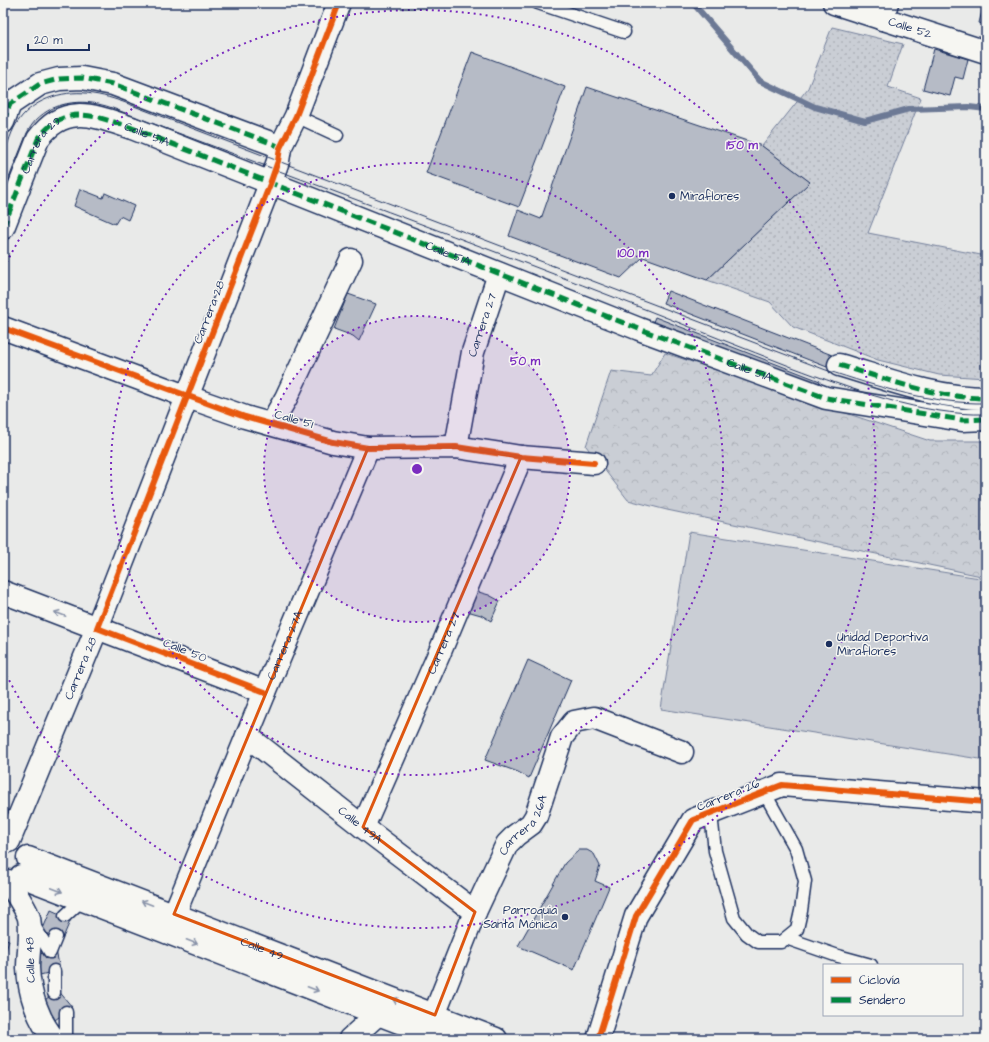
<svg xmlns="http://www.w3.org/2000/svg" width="989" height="1042" viewBox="0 0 989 1042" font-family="'Architects Daughter',sans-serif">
  <defs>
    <pattern id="grass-dots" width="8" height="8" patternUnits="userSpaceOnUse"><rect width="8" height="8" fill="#caced5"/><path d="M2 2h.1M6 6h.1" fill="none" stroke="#adb1b9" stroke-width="1.8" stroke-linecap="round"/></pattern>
    <pattern id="forest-crowns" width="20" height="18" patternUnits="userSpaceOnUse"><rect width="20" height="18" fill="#caced5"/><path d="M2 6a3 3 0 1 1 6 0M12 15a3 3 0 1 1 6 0" fill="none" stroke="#adb1b9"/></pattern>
  </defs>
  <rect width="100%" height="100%" fill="#e9eae9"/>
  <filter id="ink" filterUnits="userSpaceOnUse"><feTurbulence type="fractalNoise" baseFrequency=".025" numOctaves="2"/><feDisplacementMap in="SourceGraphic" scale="8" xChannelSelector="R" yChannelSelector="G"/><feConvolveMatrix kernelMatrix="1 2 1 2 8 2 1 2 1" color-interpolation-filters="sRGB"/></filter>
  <g filter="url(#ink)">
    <path fill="url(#grass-dots)" stroke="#727e9a" d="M832,27L903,44L888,87L921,98L868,233L986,256V378L939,375L878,360L793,327L770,302L707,280L810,182L762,146L808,88Z"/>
    <path fill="url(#forest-crowns)" stroke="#727e9a" d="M665,353L930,441H986V577L667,510L628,500L586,446L611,371L651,376Z"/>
    <path fill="#caced5" stroke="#727e9a" d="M689,532L986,579V760L661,709Z"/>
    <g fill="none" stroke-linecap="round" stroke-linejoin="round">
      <path stroke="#6c7995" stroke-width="6" d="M693,3L760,81L815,107L865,121L909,109L969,107L986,109"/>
    </g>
    <path fill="#b6bbc6" stroke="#1b2f5e" d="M984,3H986V25L979,23Z
      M934,49L968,59L963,79L955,77L950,96L923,89Z
      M472,52L565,87L519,207L426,173Z
      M587,87L762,146L810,182L707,280L643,257L621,278L509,236L518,210L541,219Z
      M80,189L103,198L105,193L134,206L128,220L120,216L115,224L74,206Z
      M668,291L832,355L827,367L663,303Z
      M348,294L376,304L359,341L353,336L334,329Z
      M655,317L820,381L815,393L650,329Z
      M475,591L489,595L500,601L491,621L481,615L467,611Z
      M528,660L571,680L529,778L518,772L485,760Z
      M579,850H587L594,854L600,866L595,881L609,887L574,970L518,946L565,863Z
      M51,910L71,919L62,940L42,931Z
      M3,938L9,940L3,962Z
      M56,950L60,970L40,975L35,955Z
      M58,990L72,1007L55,1020L41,1003Z"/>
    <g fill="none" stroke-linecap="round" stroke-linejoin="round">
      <defs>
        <path id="lane" d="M538,3L624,32
          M296,116L337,135
          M711,814L715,851L734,918L747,934L758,942H781L797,929L801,911L805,881L796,849L764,792
          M65,916L82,900
          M33,924L50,952
          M786,938L838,956L871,965
          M50,952L56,937
          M54,993V971
          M66,1012V1039"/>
        <g id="street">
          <path d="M882,19L887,3"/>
          <path d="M3,122L10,104L40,84L59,79L82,78L113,84L276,145L280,148"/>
          <path id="s1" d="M3,228L38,139C65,102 95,116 132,128L639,329L826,398L962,420L986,419"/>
          <path d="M839,365C887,379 935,398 986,398"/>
          <path d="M188,397L245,417L333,442L368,448L456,447L521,457L594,463"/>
          <path d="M271,424L286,398L351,260"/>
          <path id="s2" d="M456,447L473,352L499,274"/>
          <path d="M97,628L265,692"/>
          <path id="s3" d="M247,736L363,827L475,912"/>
          <path id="s4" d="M363,827L439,654L521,457"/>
          <path d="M8,881C13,889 27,910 29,918C32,934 28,952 28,968C29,993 38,1020 54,1039"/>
          <path id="s5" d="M167,932L265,692L368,448"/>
          <path id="s6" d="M427,1033L475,912L507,844L516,835L531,824L536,816L562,737L574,722L594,718L682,752"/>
          <path d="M350,1039L378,1014"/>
          <path d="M598,1039L636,916L693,820L782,785L986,802"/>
        </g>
        <g id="secondary">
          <path id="s7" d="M834,3L986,52"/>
          <path d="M3,328L188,397"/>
          <path d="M3,592L97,628"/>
          <path id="s8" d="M9,841L97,628L270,184L278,161L280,148L296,116L339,3"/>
          <path id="s9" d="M28,858L496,1039"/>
          <path d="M21,876L443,1039"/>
        </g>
      </defs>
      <use href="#lane" stroke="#1b2f5e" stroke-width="15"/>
      <use href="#street" stroke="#1b2f5e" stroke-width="25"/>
      <use href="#secondary" stroke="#1b2f5e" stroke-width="25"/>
      <use href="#lane" stroke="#f6f6f2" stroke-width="12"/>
      <use href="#street" stroke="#f6f6f2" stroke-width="22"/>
      <use href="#secondary" stroke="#f6f6f2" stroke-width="22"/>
      <path stroke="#1b2f5e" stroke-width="1" d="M3,157C8,145 11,130 19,120C35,98 67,89 93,94C107,96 121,101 134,106L826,370C878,387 931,404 986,403
        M3,193L27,133C40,107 70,98 98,104C109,106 120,111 130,115C302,180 475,243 647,310C695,329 743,348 792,367C851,389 922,416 986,414"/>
      <path stroke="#00873e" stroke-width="5" stroke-dasharray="10 5" stroke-linecap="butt" d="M3,122L10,104L40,84L59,79L82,78L113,84L276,145L280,148
        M3,228L38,139C65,102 95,116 132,128L639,329L826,398L962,420L986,419
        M839,365C887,379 935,398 986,398"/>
      <defs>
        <path id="cycleway" d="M3,328L245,417L333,442L368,448L456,447L521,457L594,463
          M265,692L97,628L270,184L278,161L280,148L296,116L339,3
          M598,1039L636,916L693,820L782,785L986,802"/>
      </defs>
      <use href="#cycleway" stroke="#f6f6f2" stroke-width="8"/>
      <use href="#cycleway" stroke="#e8590c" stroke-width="6"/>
    </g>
    <defs><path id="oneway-shaft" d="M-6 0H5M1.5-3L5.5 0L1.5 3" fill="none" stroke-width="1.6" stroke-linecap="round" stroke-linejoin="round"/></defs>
    <g stroke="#8892a8">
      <use href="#oneway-shaft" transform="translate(60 614) rotate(-159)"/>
      <use href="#oneway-shaft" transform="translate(57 890) rotate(21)"/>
      <use href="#oneway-shaft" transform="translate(147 903) rotate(-159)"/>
      <use href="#oneway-shaft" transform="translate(192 942) rotate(21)"/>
      <use href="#oneway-shaft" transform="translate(313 989) rotate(21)"/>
      <use href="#oneway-shaft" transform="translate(398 1001) rotate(-159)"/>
    </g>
  </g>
  <path fill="none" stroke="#de5710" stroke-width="3" stroke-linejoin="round" d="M456,447L521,457L363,827L475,912L435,1015L174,914L368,448Z"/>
  <circle cx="417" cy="469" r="153" fill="#7b2cbf" fill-opacity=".12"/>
  <g fill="none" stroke="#7b2cbf" stroke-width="2" stroke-dasharray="2 4">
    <circle cx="417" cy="469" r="153"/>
    <circle cx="417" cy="469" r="306"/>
    <path d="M4 268A459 459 0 1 1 4 670"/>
  </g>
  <g fill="#1b2f5e" stroke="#f6f6f2" stroke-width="1.5">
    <circle cx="672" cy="196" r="4"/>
    <circle cx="829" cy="644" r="4"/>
    <circle cx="565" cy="917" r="4"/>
  </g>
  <g text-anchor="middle" stroke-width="3" stroke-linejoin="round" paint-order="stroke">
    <g font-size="12" fill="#1b2f5e" stroke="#f6f6f2">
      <text dy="4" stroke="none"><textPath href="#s7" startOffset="80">Calle 52</textPath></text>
      <text dy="4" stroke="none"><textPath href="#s1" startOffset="216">Calle 51A</textPath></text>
      <text dy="4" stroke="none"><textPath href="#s1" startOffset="92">Carrera 29</textPath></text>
      <text dy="4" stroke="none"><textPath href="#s1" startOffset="540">Calle 51A</textPath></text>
      <text transform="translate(209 312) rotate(-69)" y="4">Carrera 28</text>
      <text dy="4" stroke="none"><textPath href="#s2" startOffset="125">Carrera 27</textPath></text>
      <text dy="4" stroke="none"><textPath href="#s1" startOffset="863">Calle 51A</textPath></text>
      <text transform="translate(294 419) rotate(16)" y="4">Calle 51</text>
      <text dy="4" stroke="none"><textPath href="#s4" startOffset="201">Carrera 27</textPath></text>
      <text dy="4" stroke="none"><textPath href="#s5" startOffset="310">Carrera 27A</textPath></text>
      <text transform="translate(185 650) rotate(21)" y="4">Calle 50</text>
      <text dy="4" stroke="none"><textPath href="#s8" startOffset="187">Carrera 28</textPath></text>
      <text transform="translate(728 795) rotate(-22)" y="4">Carrera 26</text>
      <text dy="4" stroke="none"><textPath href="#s6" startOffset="231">Carrera 26A</textPath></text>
      <text dy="4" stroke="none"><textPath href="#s3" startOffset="144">Calle 49A</textPath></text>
      <text dy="4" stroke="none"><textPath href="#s9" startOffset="251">Calle 49</textPath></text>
      <text transform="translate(30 960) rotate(-92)" y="4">Calle 48</text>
    </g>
    <g font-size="12" fill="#1b2f5e" stroke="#f6f6f2" text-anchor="start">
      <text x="680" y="200">Miraflores</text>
      <text x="837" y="641">Unidad Deportiva<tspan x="837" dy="14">Miraflores</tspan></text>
      <text x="557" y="914" text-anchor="end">Parroquia<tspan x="557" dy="14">Santa Mónica</tspan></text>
    </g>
  </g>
  <circle cx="417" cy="469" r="6" fill="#7b2cbf" stroke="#f6f6f2" stroke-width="2"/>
  <g font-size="12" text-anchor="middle" font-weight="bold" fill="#7b2cbf" stroke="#f6f6f2" stroke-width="3" stroke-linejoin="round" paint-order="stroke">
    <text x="742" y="149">150 m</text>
    <text x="633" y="257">100 m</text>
    <text x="525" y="365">50 m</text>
  </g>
  <rect width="989" height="1042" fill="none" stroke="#f6f6f2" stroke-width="16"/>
  <rect x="8" y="8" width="973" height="1026" fill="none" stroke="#1b2f5e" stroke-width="1.5" filter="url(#ink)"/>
  <rect x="823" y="964" width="140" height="52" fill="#f6f6f2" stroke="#9ea6b7"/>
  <rect x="831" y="977" width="20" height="6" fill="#e8590c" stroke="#9ea6b7"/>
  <text x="859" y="984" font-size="12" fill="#1b2f5e">Ciclovía</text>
  <rect x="831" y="997" width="20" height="6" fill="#00873e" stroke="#9ea6b7"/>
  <text x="859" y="1004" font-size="12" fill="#1b2f5e">Sendero</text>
  <path d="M28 44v6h61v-6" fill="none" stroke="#1b2f5e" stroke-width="2"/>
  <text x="34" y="44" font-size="12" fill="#1b2f5e" stroke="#f6f6f2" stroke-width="3" paint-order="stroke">20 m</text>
</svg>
